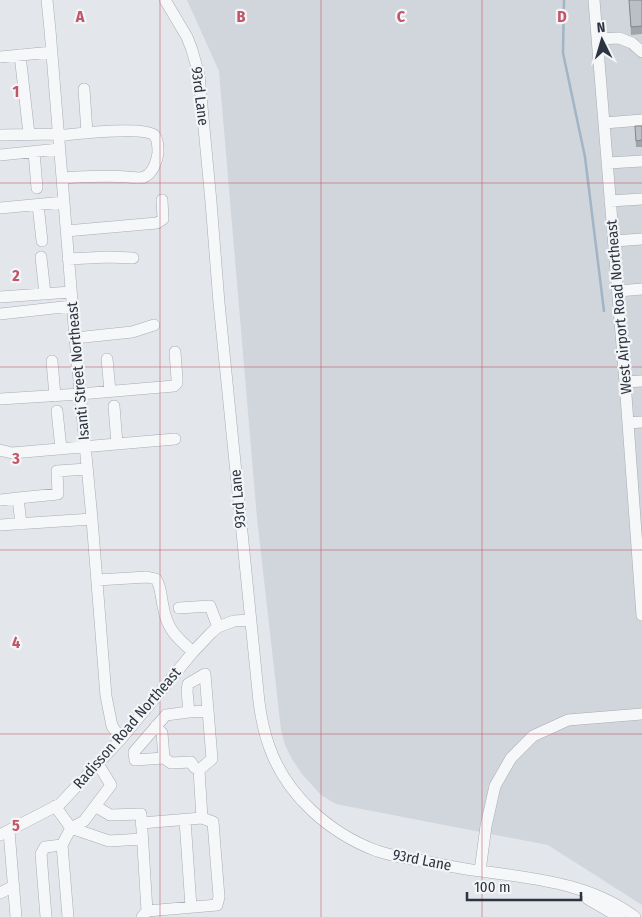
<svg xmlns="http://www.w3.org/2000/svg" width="642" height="917" viewBox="0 0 642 917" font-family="'Fira Sans Condensed',sans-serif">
  <rect width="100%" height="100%" fill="#e3e6ea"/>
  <path fill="#d1d5dc" d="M187,0H642V905L548,845L336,804L321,795L302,774L292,759L285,745L281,730L257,518L219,71Z"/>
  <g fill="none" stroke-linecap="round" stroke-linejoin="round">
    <path stroke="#a2b4c6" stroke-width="2.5" d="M564,0L563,53L585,157L604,311"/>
    <defs>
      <path id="minor" d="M47,0L50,30L75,338L92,519L106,696L112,726L121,739
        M165,0L187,37L192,50L199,75L211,202L219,303L259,702C261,717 264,732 269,746C286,795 329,833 377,851C393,856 409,859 425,861C444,865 462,869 481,871C536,879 589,883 635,917
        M594,0L625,382L642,615
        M598,39L619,38L632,43L642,52
        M20,55L29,134
        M0,57L52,52
        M84,89L87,133
        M604,123L642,120
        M0,135L58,134
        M58,136C74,134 143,126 154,135C158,139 158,147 158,153C157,161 153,172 146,176C141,180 133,177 127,177C105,175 83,177 62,178
        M34,152L37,188
        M0,155L59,149
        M608,163L642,161
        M610,201L642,199
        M38,205L42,241
        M0,208L64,202
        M66,231L157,223L163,219L162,200
        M614,241L642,239
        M41,257L45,294
        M68,259L108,257L133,258
        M618,291L642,289
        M0,297L71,292
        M0,314L72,306
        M75,338L132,332L154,325
        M107,359L110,391
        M52,361L55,396
        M625,382L642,381
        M0,399L80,394L174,386L177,383V379L175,352
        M114,406L117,444
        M57,411L61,449
        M628,423L642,422
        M0,450L12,453L175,439
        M0,500L18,498
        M21,524L18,498L58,494L57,471L87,469
        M0,525L92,519
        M97,580L147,577L156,579C161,587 161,596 163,606C167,629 176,637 193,652
        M179,608L210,606L218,627
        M156,726L162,733L164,758L135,760L134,752L166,715L189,712
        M164,758L171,763L191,762L194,767L199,770
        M55,806L71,828L109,841L142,839
        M95,806L110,815L141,814L147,911L142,917
        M202,818L199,770L212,759L205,674L188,684L187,691L189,712L208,711
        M185,820L191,907
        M141,823L202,818L213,822L219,897L217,905L147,911
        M9,831L16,917
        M0,835L60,804L121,739L193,652L211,633L218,627L234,621L250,620
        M480,871L486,826L495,786L511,758L533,736L568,720L642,714
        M0,893L14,886
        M588,899L619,917
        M46,917L41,854L45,847L62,845
        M68,917L62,845L71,828L84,821L111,785L98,764"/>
    </defs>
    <use href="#minor" stroke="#a8adb4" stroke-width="12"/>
    <use href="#minor" stroke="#f6f7f8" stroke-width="11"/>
  </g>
  <path fill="#a1a4aa" d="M629,0H642V34L631,35Z
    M635,126H642V147H636Z"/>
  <path fill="#bbbfc6" stroke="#83868b" d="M629,0H642V26L631,27Z
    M635,126H642V140L636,141Z"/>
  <path fill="none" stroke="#c25568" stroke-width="1" stroke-opacity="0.55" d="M160,0V917M321,0V917M482,0V917M0,183H642M0,367H642M0,550H642M0,734H642"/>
  <g text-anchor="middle" stroke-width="4.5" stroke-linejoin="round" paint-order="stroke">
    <g font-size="15" fill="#2c3441" stroke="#f3f5f7">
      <text transform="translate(200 96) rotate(83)" y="5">93rd Lane</text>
      <text transform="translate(619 307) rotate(-95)" y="5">West Airport Road Northeast</text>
      <text transform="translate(78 371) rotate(-95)" y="5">Isanti Street Northeast</text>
      <text transform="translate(238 499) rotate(-95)" y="5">93rd Lane</text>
      <text transform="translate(127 728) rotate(-49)" y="5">Radisson Road Northeast</text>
      <text transform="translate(422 860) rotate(11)" y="5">93rd Lane</text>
    </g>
  </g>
  <g font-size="16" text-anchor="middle" font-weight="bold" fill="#c25568" stroke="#f3f5f7" stroke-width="4.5" stroke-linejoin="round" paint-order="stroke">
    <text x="80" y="22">A</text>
    <text x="241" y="22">B</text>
    <text x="401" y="22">C</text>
    <text x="562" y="22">D</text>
    <text x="16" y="97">1</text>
    <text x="16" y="281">2</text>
    <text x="16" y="464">3</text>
    <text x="16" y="648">4</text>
    <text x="16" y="831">5</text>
  </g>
  <g transform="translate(602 40) rotate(355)" stroke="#f3f5f7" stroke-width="4" paint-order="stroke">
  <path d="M0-4L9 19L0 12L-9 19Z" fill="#2c3441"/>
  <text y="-8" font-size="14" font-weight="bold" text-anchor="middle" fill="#2c3441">N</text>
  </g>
  <path d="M467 892v8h114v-8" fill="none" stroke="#2c3441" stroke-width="2.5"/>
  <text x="474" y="892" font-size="15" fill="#2c3441" stroke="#f3f5f7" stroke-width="4" paint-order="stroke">100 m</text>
</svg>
